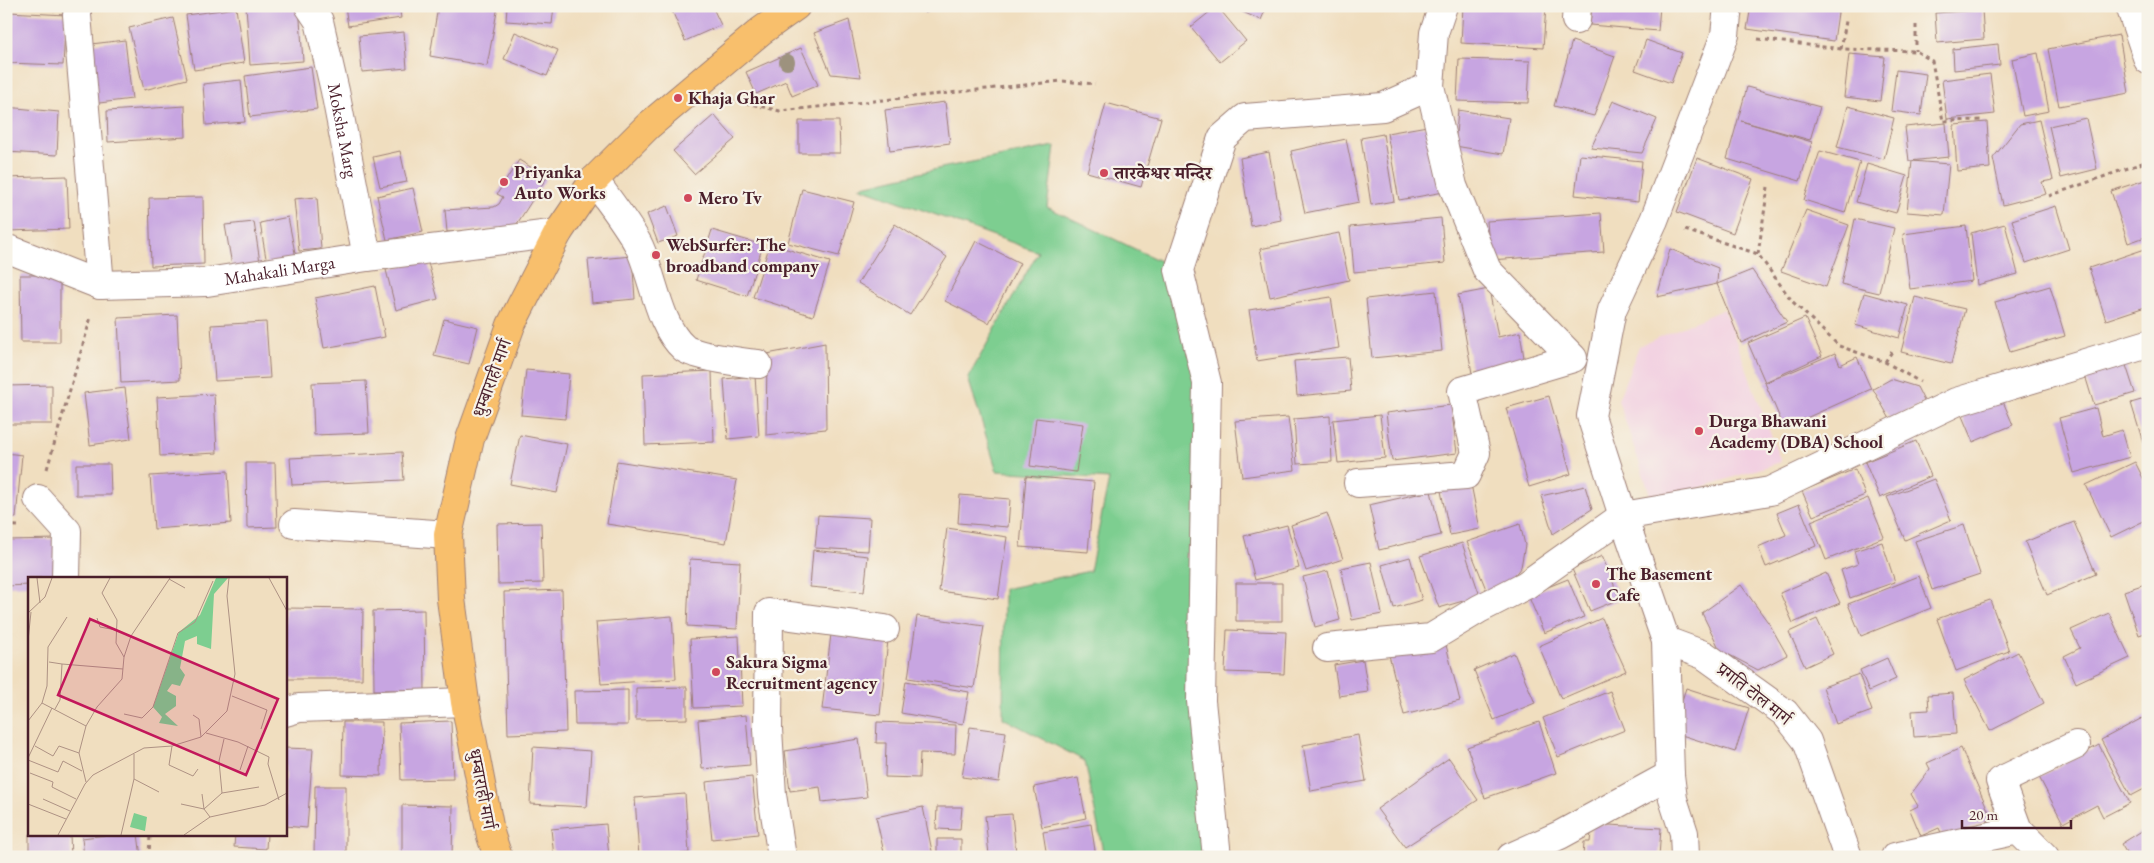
<svg xmlns="http://www.w3.org/2000/svg" width="2154" height="863" viewBox="0 0 2154 863" font-family="'EB Garamond','Noto Serif Devanagari',serif">
  <rect width="100%" height="100%" fill="#f7f3e8"/>
  <filter id="ink" filterUnits="userSpaceOnUse"><feTurbulence type="fractalNoise" baseFrequency=".02" numOctaves="2"/><feDisplacementMap in="SourceGraphic" scale="10" xChannelSelector="R" yChannelSelector="G"/><feConvolveMatrix kernelMatrix="1 2 1 2 8 2 1 2 1" color-interpolation-filters="sRGB"/></filter>
  <filter id="wash" filterUnits="userSpaceOnUse"><feTurbulence type="fractalNoise" baseFrequency=".0096" numOctaves="4" result="noise"/><feDisplacementMap in="SourceGraphic" scale="20" xChannelSelector="R" yChannelSelector="G"/><feGaussianBlur stdDeviation="1.12" result="paint"/><feColorMatrix in="noise" values="0 0 0 0 0 0 0 0 0 0 0 0 0 0 0 0 0 1.4 0 .05"/><feComposite in="paint" operator="in"/></filter>
  <g filter="url(#wash)">
    <rect width="100%" height="100%" fill="#f0debf"/>
    <path fill="#f2cfe1" d="M1724,309L1781,462L1653,503L1618,400L1639,346Z"/>
    <path fill="#7dce90" stroke="#64765e" d="M1055,146L1047,207L1179,270L1203,367L1211,857H1104L1085,761L1003,718L1004,589L1090,571L1109,479L997,471L968,378L1038,252L859,187L946,167Z"/>
    <g id="blocks">
      <path fill="#c7a5e1" d="M246,6H299L303,61L250,65Z
        M345,6H399L401,18L348,26Z
        M438,6H498L487,66L430,56Z
        M507,6H554L552,24L506,21Z
        M670,6H712L721,25L685,41Z
        M923,6H941L925,13Z
        M1217,6L1246,41L1220,62L1191,27Z
        M1229,6H1267L1261,20Z
        M1463,6H1546L1543,48L1461,43Z
        M1592,6H1660L1658,31L1590,25Z
        M1751,6H1839L1834,41L1747,29Z
        M1934,6H1972V8L1934,9Z
        M236,8L244,63L194,70L186,15Z
        M1982,10L1984,39L1937,43L1935,13Z
        M8,12L66,15L63,65L6,63Z
        M173,18L187,79L144,90L129,28Z
        M849,20L861,77L831,74L814,33Z
        M404,32L407,68L362,72L359,36Z
        M515,32L558,50L547,76L504,59Z
        M2119,35L2129,93L2059,106L2048,49Z
        M125,40L132,99L91,104L83,45Z
        M1646,40L1682,53L1671,83L1635,70Z
        M1572,41L1615,56L1594,116L1554,106Z
        M1998,44L2000,65L1954,70L1953,49Z
        M801,48L818,85L792,96L786,81L756,94L746,72Z
        M2038,53L2049,111L2023,116L2012,59Z
        M1849,54L1885,57L1880,101L1844,97Z
        M1459,59L1530,61L1528,103L1457,101Z
        M311,67L317,109L250,117L245,76Z
        M1896,70L1926,74L1921,115L1891,111Z
        M1990,74L1995,114L1947,119L1942,80Z
        M241,80L245,122L206,125L203,84Z
        M1747,87L1820,107L1810,140L1741,121L1812,142L1800,181L1727,159Z
        M1613,101L1657,119L1642,153L1591,148Z
        M945,102L950,143L890,151L885,110Z
        M1106,103L1161,118L1141,187L1087,172Z
        M185,106L186,137L108,142L107,111Z
        M1848,106L1894,118L1884,159L1837,147Z
        M6,107L59,112L57,155L6,152Z
        M1458,110L1509,118L1503,154L1455,146Z
        M714,115L735,139L694,174L673,151Z
        M2086,118L2097,169L2061,178L2049,126Z
        M2039,120L2053,180L2042,182L2046,194L2003,205L1993,158L2020,124Z
        M799,121H839L840,153H799Z
        M1987,122L1990,168L1957,171L1954,125Z
        M1946,123L1949,157L1909,161L1905,127Z
        M1433,125L1444,192L1399,200L1387,133Z
        M1383,134L1394,201L1371,205L1361,138Z
        M1346,139L1359,202L1305,213L1291,151Z
        M400,151L407,182L380,187L373,157Z
        M1820,151L1860,162L1845,213L1804,200Z
        M1269,152L1281,220L1251,226L1240,158Z
        M1580,155L1642,161L1638,202L1575,195Z
        M1697,158L1753,179L1733,233L1677,212Z
        M519,160L547,177L515,227L447,232L445,210L494,207L499,204L503,197L497,194Z
        M1912,161L1949,164L1944,215L1907,212Z
        M1867,164L1907,176L1896,213L1856,202Z
        M67,176L69,229L8,231L6,178Z
        M2148,179V236L2128,243L2111,191Z
        M413,188L423,232L387,240L377,196Z
        M802,189L854,202L839,256L788,243Z
        M203,197L204,264L151,266L149,198Z
        M317,197L321,249L299,251L294,199Z
        M667,206L678,236L658,243L647,214Z
        M2056,206L2069,249L2026,263L2012,220Z
        M1806,210L1849,225L1826,287L1781,271Z
        M1601,213L1604,252L1490,260L1487,221Z
        M288,217L296,258L267,264L260,223Z
        M1441,218L1445,263L1354,272L1350,227Z
        M1855,219L1894,228L1879,293L1841,284Z
        M254,222L261,269L233,271L225,225Z
        M895,224L947,257L910,315L858,283Z
        M2005,224L2018,274L1977,285L1971,233Z
        M1966,226L1972,281L1910,289L1903,234Z
        M712,230L763,245L747,296L696,280Z
        M1339,233L1349,280L1270,297L1260,249Z
        M976,241L1020,263L989,323L945,301Z
        M770,244L830,262L813,316L753,297Z
        M2148,248V306L2106,320L2089,268Z
        M1670,249L1718,268L1717,284L1752,270L1787,322L1741,343L1717,284L1657,297Z
        M632,256L635,299L592,303L588,260Z
        M427,259L438,299L396,310L386,270Z
        M20,275H60V342H21Z
        M375,286L385,337L324,348L315,298Z
        M2050,286L2065,336L2010,352L1995,302Z
        M1489,289L1498,337L1520,332L1525,364L1472,373L1458,295Z
        M1436,291L1442,351L1372,358L1366,299Z
        M1864,293L1908,305L1899,338L1855,325Z
        M1331,297L1339,348L1257,361L1249,310Z
        M1915,297L1965,309L1951,364L1901,352Z
        M177,315L180,380L121,383L118,318Z
        M1805,318L1822,356L1765,382L1748,343Z
        M444,319L478,327L469,364L434,356Z
        M266,322L270,378L215,381L211,325Z
        M825,343L826,429L766,435L767,354Z
        M1835,353L1840,365L1857,357L1871,389L1784,428L1765,383Z
        M1348,357L1351,391L1297,396L1294,361Z
        M2124,359L2135,393L2094,405L2084,372Z
        M526,370L569,374L565,419L521,415Z
        M712,371L714,442L645,445L643,374Z
        M755,376L759,436L728,439L724,379Z
        M1891,379L1917,387L1925,403L1890,419L1873,389Z
        M366,381L369,433L314,435L312,383Z
        M52,385V424H6V386Z
        M125,388L131,439L90,445L84,393Z
        M1999,392L2013,425L1973,442L1959,409Z
        M214,394L217,453L160,456L157,397Z
        M1549,396L1571,474L1529,487L1506,408Z
        M2148,398V448L2145,449L2131,403Z
        M1451,405L1457,453L1392,461L1386,413Z
        M2096,408L2103,436L2122,430L2130,457L2074,473L2059,418Z
        M1380,415L1385,458L1338,463L1333,420Z
        M1330,416L1332,462L1297,464L1294,419Z
        M1288,417L1295,470L1242,477L1235,421Z
        M1036,418L1083,424L1076,472L1030,466Z
        M520,435L567,444L557,493L510,484Z
        M1916,441L1931,476L1880,498L1865,462Z
        M402,452L404,480L292,485L290,458Z
        M6,453L22,455L16,518L6,517Z
        M617,461L737,480L726,543L607,524Z
        M2135,462L2148,488V519L2111,537L2086,485Z
        M246,463H275L277,527L247,528Z
        M76,464H110L111,495H76Z
        M1855,469L1865,495L1813,516L1802,491Z
        M228,471L231,523L154,529L150,476Z
        M1026,476L1094,482L1088,552L1020,547Z
        M1470,479L1480,529L1450,535L1440,486Z
        M1934,479L1951,520L1905,540L1887,497Z
        M1585,486L1592,509L1553,534L1541,496Z
        M1431,491L1441,535L1379,550L1369,505Z
        M960,495L1010,499L1008,527L958,523Z
        M1868,498L1884,537L1826,560L1811,521Z
        M1799,504L1816,546L1766,567L1758,547L1786,535L1777,513Z
        M1327,513L1343,559L1306,571L1291,525Z
        M818,515L870,518L868,551L815,548Z
        M2074,522L2096,574L2047,595L2025,542Z
        M541,523L543,583L498,584L497,524Z
        M1520,524L1525,545L1521,567L1506,586L1488,594L1467,542Z
        M1287,525L1299,568L1255,580L1244,536Z
        M1964,525L1980,574L1932,590L1915,541Z
        M947,528L1007,537L998,599L939,591Z
        M57,539L58,578H29V585L6,586V540Z
        M1882,542L1895,582L1850,598L1841,570L1858,564L1854,551Z
        M1462,543L1480,596L1439,608L1420,556Z
        M813,550L868,556L864,592L810,587Z
        M1602,556L1620,599L1590,611L1572,569Z
        M1410,557L1422,600L1394,608L1382,565Z
        M690,559L740,562L737,629L687,626Z
        M1371,562L1382,614L1352,620L1341,568Z
        M1328,571L1340,620L1315,627L1303,577Z
        M1826,573L1840,603L1793,623L1780,593Z
        M1919,576L1931,608L1861,636L1848,604Z
        M1568,579L1584,617L1544,633L1528,595Z
        M1236,583H1282V621H1236Z
        M2148,583V632L2139,635L2124,591Z
        M1741,585L1770,625L1787,655L1758,670L1720,650L1702,613Z
        M562,590L566,732L508,734L504,592Z
        M1990,600L2009,651L1956,671L1937,619Z
        M285,608L363,609L362,679H285Z
        M424,610L425,690H374L373,611Z
        M2109,613L2130,658L2076,683L2064,656L2080,648L2071,630Z
        M672,616L676,679L601,684L596,622Z
        M917,616L984,626L974,688L908,678Z
        M1602,618L1626,671L1561,699L1539,646Z
        M1817,619L1833,654L1805,667L1789,632Z
        M1227,630L1286,632L1284,674L1225,672Z
        M831,634L888,640L880,715L822,709Z
        M739,636L742,706L694,708L690,639Z
        M1445,641L1460,701L1404,715L1389,655Z
        M2018,652L2044,703L1990,731L1964,680Z
        M1514,653L1535,703L1494,720L1474,670Z
        M1887,658L1896,679L1869,691L1860,670Z
        M1363,660L1368,692L1339,696L1334,665Z
        M1859,674L1872,711L1836,724L1823,687Z
        M906,681L969,692L963,724L901,713Z
        M687,687V719L636,720V688Z
        M1686,688L1749,708L1735,752L1672,732Z
        M628,690V725H575L574,691Z
        M1610,691L1625,730L1558,757L1543,718Z
        M1953,693L1956,734L1914,737L1912,711L1929,710L1928,695Z
        M746,715L750,765L702,769L698,720Z
        M2148,715V787L2131,796L2101,740Z
        M451,721L453,779L401,780L399,723Z
        M343,722H382L381,776L342,775Z
        M877,722L956,725L955,754L920,753L919,778L885,777L886,743H876Z
        M1539,722L1556,773L1485,798L1467,747Z
        M970,727L1006,732L999,782L962,777Z
        M1358,735L1366,781L1311,791L1303,745Z
        M859,739L867,797L822,802L820,787L790,791L785,751Z
        M2099,745L2130,803L2103,817L2097,805L2063,823L2039,777Z
        M533,747L591,751L587,807L530,804Z
        M285,748L313,749L307,828L285,826Z
        M1961,748L1992,819L1944,840L1939,828L1921,836L1910,810L1918,806L1911,794L1930,769L1927,763Z
        M1449,758L1478,800L1405,847L1377,809Z
        M752,777L758,834L712,839L706,782Z
        M1078,778L1086,818L1042,827L1034,787Z
        M315,786H346V857H314Z
        M685,794L689,853L639,857L635,798Z
        M402,805L453,806L452,857H402Z
        M923,807L933,856L885,857L876,817Z
        M937,807H962L960,830L936,829Z
        M1012,814L1016,853L989,855L985,816Z
        M606,824L609,857H554L551,829Z
        M1091,824L1096,857H1047L1043,832Z
        M1592,824L1661,828L1659,857H1583L1584,842H1590Z
        M2148,827V857H2129L2121,844Z
        M29,834H70L71,857H29Z
        M114,834H138L141,857H84L82,838Z
        M235,834H267L266,849L234,847Z
        M937,839H961V857H937Z
        M2021,852L2023,857H2010Z"/>
    </g>
  </g>
  <g filter="url(#ink)">
    <use href="#blocks" fill-opacity="0" stroke="#9d7e75" stroke-width="1"/>
    <g fill="none" stroke-linecap="round" stroke-linejoin="round">
      <defs>
        <g id="minor">
          <path id="s1" d="M309,6L319,21L335,91L367,257"/>
          <path d="M2130,6L2148,60"/>
          <path d="M77,15L100,285"/>
          <path d="M1576,20L1577,6"/>
          <path d="M594,180C609,201 626,222 638,244C653,273 658,326 684,348C693,356 745,363 758,364"/>
          <path id="s2" d="M6,250H11L100,285L207,282L367,257L558,233"/>
          <path d="M1358,483L1466,475L1476,453L1462,391L1573,358L1487,270L1453,186L1430,86L1434,33L1443,6"/>
          <path d="M38,499L67,531L66,578"/>
          <path d="M294,524L448,535"/>
          <path d="M1666,641L1704,655L1785,713L1807,741L1848,857"/>
          <path d="M1327,648L1431,638L1479,609L1526,585L1623,516L1770,491L1956,402L2148,344"/>
          <path d="M285,712L299,708L465,702"/>
          <path d="M2018,830L2000,781L2076,745"/>
          <path d="M782,857L772,795L768,729L769,613L885,629"/>
          <path d="M1217,857L1201,701L1207,383L1179,270L1222,138L1245,118L1383,107L1430,86"/>
          <path d="M1511,857L1560,835L1670,775"/>
          <path d="M1685,857L1684,833L1673,799L1670,775L1666,641L1623,516L1591,416L1612,310L1654,220L1725,35L1728,6"/>
          <path d="M1895,857L2018,830L2045,857"/>
        </g>
        <path id="major" d="M498,857L491,836L465,702L451,599L448,535L470,439L511,325L558,233L594,180L648,126L761,31L796,6"/>
      </defs>
      <use href="#minor" stroke="#9d7e75" stroke-width="30"/>
      <use href="#major" stroke="#9d7e75" stroke-width="30"/>
      <path stroke="#9d7e75" stroke-width="3" stroke-dasharray="4 4" stroke-linecap="butt" d="M1916,25V51
        M1758,39L1841,49L1916,51L1932,61L1943,121L1983,120
        M1841,49L1846,21
        M730,99L780,111L1062,81L1095,84
        M2049,196L2148,161
        M1685,230L1758,254L1792,301L1839,346L1885,362L1920,382
        M1758,254L1768,187
        M1885,362L1893,350
        M47,469L91,317
        M6,525L18,526
        M149,857L150,834"/>
      <use href="#minor" stroke="#fff" stroke-width="28"/>
      <use href="#major" stroke="#f8bf6c" stroke-width="28"/>
    </g>
    <circle fill="#9d927e" cx="787" cy="62" r="8"/>
  </g>
  <g fill="#d1495b" stroke="#f7f3e8" stroke-width="2">
    <circle cx="678" cy="98" r="5"/>
    <circle cx="1104" cy="173" r="5"/>
    <circle cx="504" cy="182" r="5"/>
    <circle cx="688" cy="198" r="5"/>
    <circle cx="656" cy="255" r="5"/>
    <circle cx="1699" cy="431" r="5"/>
    <circle cx="1596" cy="584" r="5"/>
    <circle cx="716" cy="672" r="5"/>
  </g>
  <g text-anchor="middle" stroke-width="4.5" stroke-linejoin="round" paint-order="stroke">
    <g font-size="18" font-weight="bold" fill="#4a1f2b" stroke="#f7f3e8" text-anchor="start">
      <text x="688" y="104">Khaja Ghar</text>
      <text x="514" y="178">Priyanka<tspan x="514" dy="21">Auto Works</tspan></text>
      <text x="1114" y="179">तारकेश्वर मन्दिर</text>
      <text x="698" y="204">Mero Tv</text>
      <text x="666" y="251">WebSurfer: The<tspan x="666" dy="21">broadband company</tspan></text>
      <text x="1709" y="427">Durga Bhawani<tspan x="1709" dy="21">Academy (DBA) School</tspan></text>
      <text x="1606" y="580">The Basement<tspan x="1606" dy="21">Cafe</tspan></text>
      <text x="726" y="668">Sakura Sigma<tspan x="726" dy="21">Recruitment agency</tspan></text>
    </g>
    <g font-size="18" fill="#4a1f2b" stroke="#f7f3e8">
      <text dy="6" stroke="none"><textPath href="#s1" startOffset="130">Moksha Marg</textPath></text>
      <text dy="6" stroke="none"><textPath href="#s2" startOffset="281">Mahakali Marga</textPath></text>
      <text transform="translate(492 378) rotate(-70)" y="6">धुम्बाराही मार्ग</text>
      <text transform="translate(1754 694) rotate(38)" y="6">प्रगति टोल मार्ग</text>
      <text transform="translate(482 789) rotate(79)" y="6">धुम्बाराही मार्ग</text>
    </g>
  </g>
  <g transform="translate(28 577)">
    <rect width="259" height="259" fill="#f0debf"/>
    <path d="M188,1H200L186,17L183,72L169,67V59L157,64L152,91L157,98L152,109L144,107L139,114L148,119V129L137,137L150,149L131,146L134,140L125,130L151,55L172,38ZM106,236L119,240L117,254L102,250Z" fill="#7dce90"/>
    <path fill="none" stroke="#ae9284" stroke-width="1" d="M9,1L12,26M82,1L74,16L89,43L88,66L96,80M241,1L259,34M141,2L157,11M0,36L17,20L24,1M69,41L72,50L88,53M0,64L3,35M21,85L34,87L32,123L27,132M34,87L95,92M204,119L239,133L233,152M14,126L58,149M96,137L114,141L125,130L150,56L167,45L185,4M165,138L171,142L173,160M0,144L14,126L19,109L20,70L39,40M178,156L210,165L241,180L240,187L251,223M7,169L25,179L31,169L51,176M144,169L141,188L165,199L170,192M0,181L24,131M0,183L30,195L35,184L54,194M212,193L220,169M2,196L25,205L24,210L48,222M106,202L131,215M58,205L51,176L58,149L69,130L94,102L96,80L103,59L142,1M194,216L231,210M174,217L176,232L182,240M15,222L42,234M0,227L38,242M153,227L176,232L194,216L191,184L196,162M30,258L57,207L65,198L116,171L144,169L173,160L199,134L207,97L199,19L201,1M93,258L106,202V177M156,258L182,240L237,228L259,216"/>
    <path fill="#c2185b" fill-opacity="0.15" stroke="#c2185b" stroke-width="2.5" d="M62,42L250,122L218,198L30,118Z"/>
    <rect width="259" height="259" fill="none" stroke="#4a1f2b" stroke-width="2.5"/>
  </g>
  <rect width="2154" height="863" fill="none" stroke="#f7f3e8" stroke-width="25"/>
  <path d="M1962 820v8h109v-8" fill="none" stroke="#4a1f2b" stroke-width="2.5"/>
  <text x="1969" y="820" font-size="15" fill="#4a1f2b" stroke="#f7f3e8" stroke-width="4" paint-order="stroke">20 m</text>
</svg>
